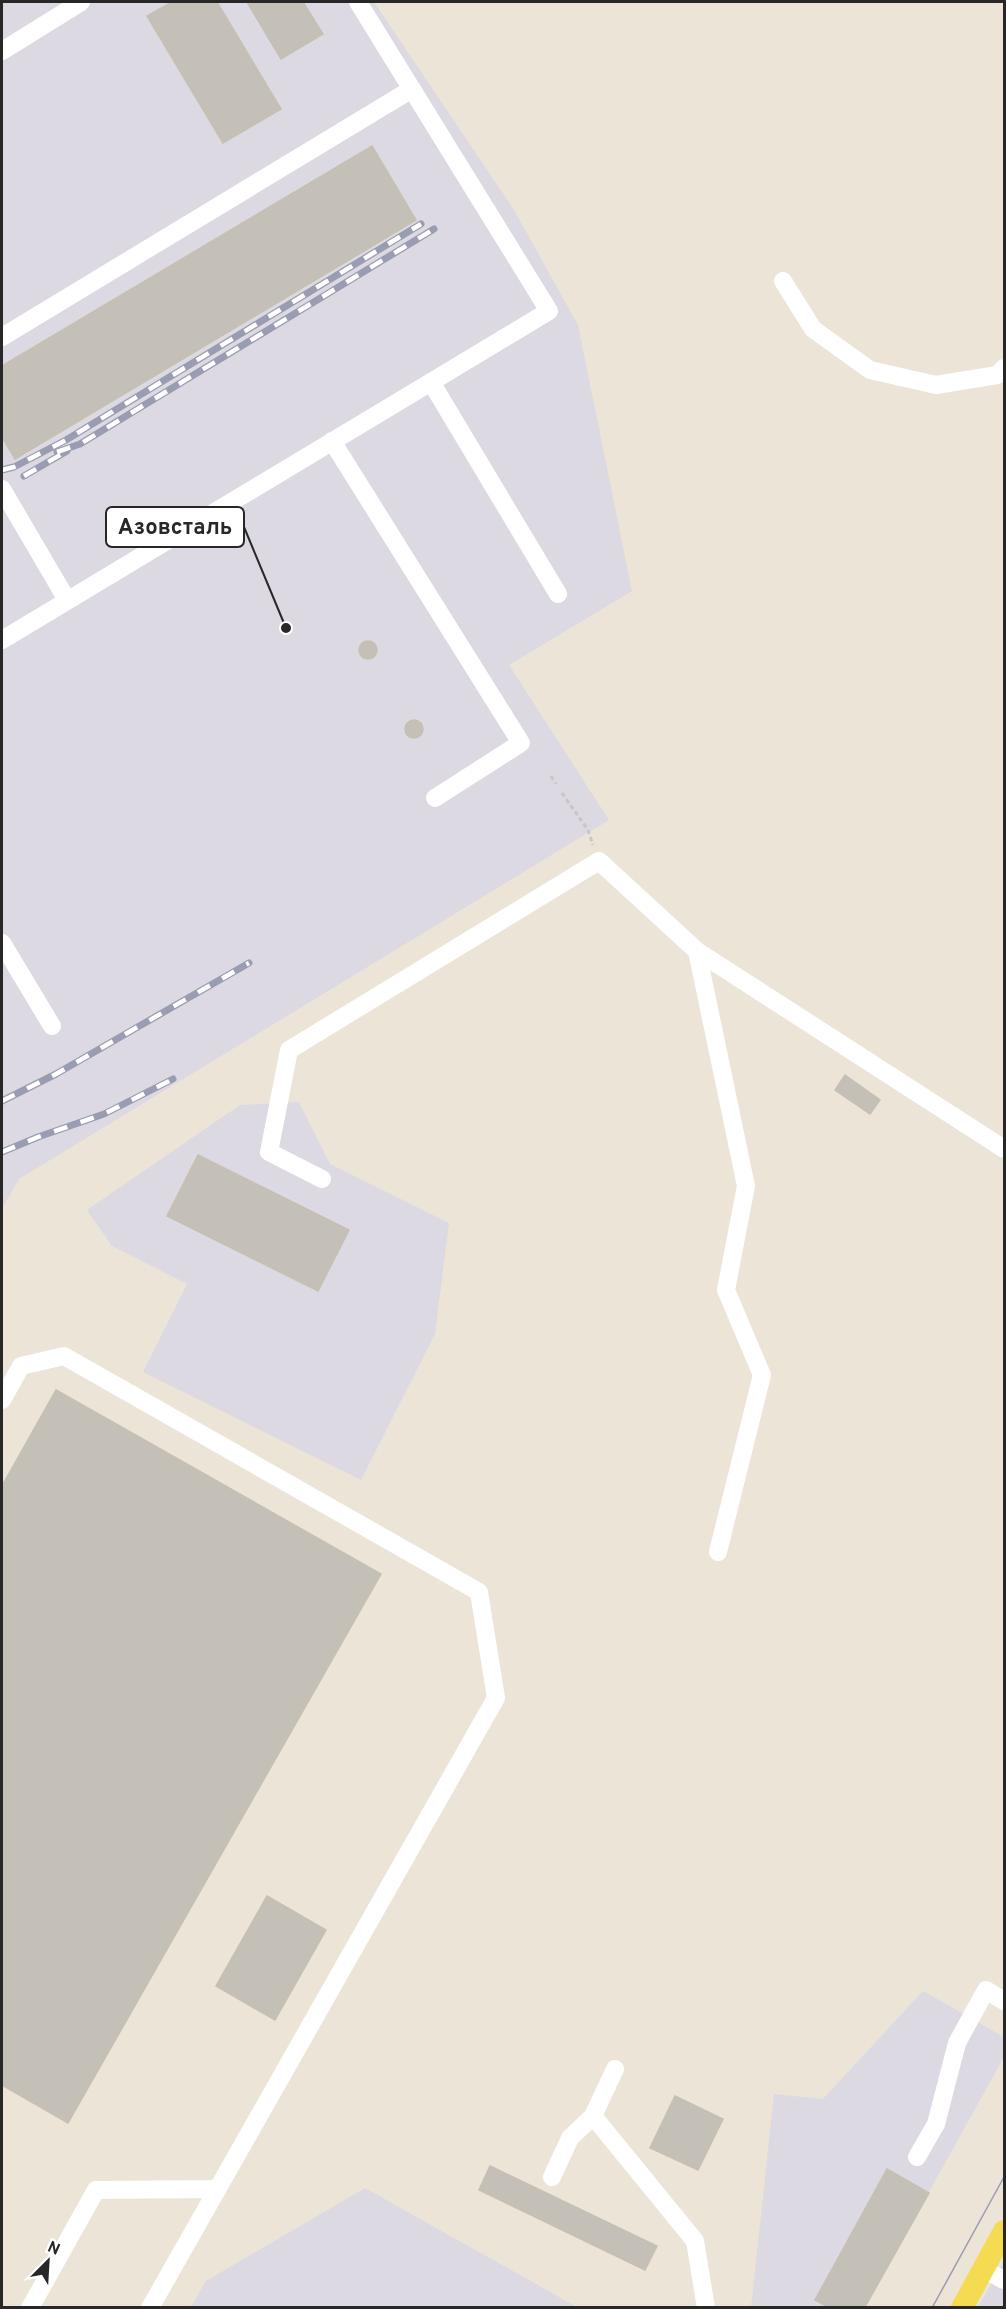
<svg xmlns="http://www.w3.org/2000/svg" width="1006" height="2309" viewBox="0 0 1006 2309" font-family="Overpass,sans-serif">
  <rect width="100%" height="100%" fill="#ebe4d7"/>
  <path fill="#dcd9e2" d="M2,2H374L514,210L578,325L632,591L509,665L609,820L19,1179L2,1208Z
    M299,1102L330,1164L449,1223L435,1334L361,1480L143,1372L187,1284L112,1246L87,1210L240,1105Z
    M923,1991L1004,2037V2057L865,2307L751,2308L774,2094L823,2099Z
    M365,2188L577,2307H191L206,2281Z
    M1004,2261V2307H978Z"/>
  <path fill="#c5c0b7" stroke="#c5c0b1" stroke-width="1.5" d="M172,2H217L281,109L223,143L147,16Z
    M247,2H303L323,34L281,59Z
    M372,146L416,220L15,459L2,437V366Z
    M359 650a9 9 0 1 1 18 0a9 9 0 1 1-18 0Z
    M405 729a9 9 0 1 1 18 0a9 9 0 1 1-18 0Z
    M845,1075L880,1100L870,1114L835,1090Z
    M198,1155L349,1230L318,1291L167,1216Z
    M56,1390L381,1574L68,2123L2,2085V1486Z
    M267,1896L326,1930L275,2020L216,1986Z
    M675,2096L723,2119L698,2170L650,2148Z
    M490,2166L657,2246L645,2270L479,2190Z
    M887,2169L929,2193L865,2307H828L815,2300Z"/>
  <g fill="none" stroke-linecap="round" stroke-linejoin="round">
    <path stroke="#c7c7c7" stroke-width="3" stroke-dasharray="4.5 3" stroke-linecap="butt" d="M551,776L556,784
      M562,793L588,830L593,845
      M1003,2308L1004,2305"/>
    <path stroke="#fff" stroke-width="18" d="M2,51L81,2
      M783,281L813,329L870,370L936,385L997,375L1004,368
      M2,337L412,89
      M431,382L558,594
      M332,441L521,743L435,798
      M2,489L67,600
      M2,640L549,311L358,2
      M2,943L52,1026
      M697,951L746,1186L726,1290L762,1375L718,1552
      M322,1179L269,1152L289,1050L599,861L697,951L1004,1149
      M2,1400L21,1366L64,1356L479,1592L496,1698L150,2308
      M593,2116L695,2241L706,2308
      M917,2157L936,2124L957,2043L986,1990L1004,2001
      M552,2177L570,2138L593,2116L615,2069
      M983,2269L1004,2280
      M30,2308L96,2190L217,2189"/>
    <path stroke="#f5db51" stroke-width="22" d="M962,2308L1004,2231"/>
    <path stroke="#9a9cb2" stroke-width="1.5" d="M932,2308L1004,2177"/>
    <defs>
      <path id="rail" d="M57,452L80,444L434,229
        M2,470L14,467L66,440L421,224
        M24,476L67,451
        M2,1101L56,1074L249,963
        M2,1152L38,1137L104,1114L173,1079"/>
    </defs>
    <use href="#rail" stroke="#9a9cb2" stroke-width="7"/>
    <use href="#rail" stroke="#fff" stroke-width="4.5" stroke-dasharray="14" stroke-linecap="butt"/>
  </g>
  <path fill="none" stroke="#272727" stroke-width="2" d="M286 628L244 527"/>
  <circle fill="#272727" stroke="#fff" stroke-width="2" cx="286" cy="628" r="6"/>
  <rect fill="#fff" stroke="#272727" stroke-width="2" x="106" y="507" width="138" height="40" rx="6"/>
  <g font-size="22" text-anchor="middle" font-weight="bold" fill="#272727">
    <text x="175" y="534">Азовсталь</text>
  </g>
  <rect width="1006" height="2309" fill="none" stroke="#272727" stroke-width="6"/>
  <g transform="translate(48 2261) rotate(24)" stroke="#ffffff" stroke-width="4.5" paint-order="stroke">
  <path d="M0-4.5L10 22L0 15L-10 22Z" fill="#272727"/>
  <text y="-9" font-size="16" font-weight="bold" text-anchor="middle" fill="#272727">N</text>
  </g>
</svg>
